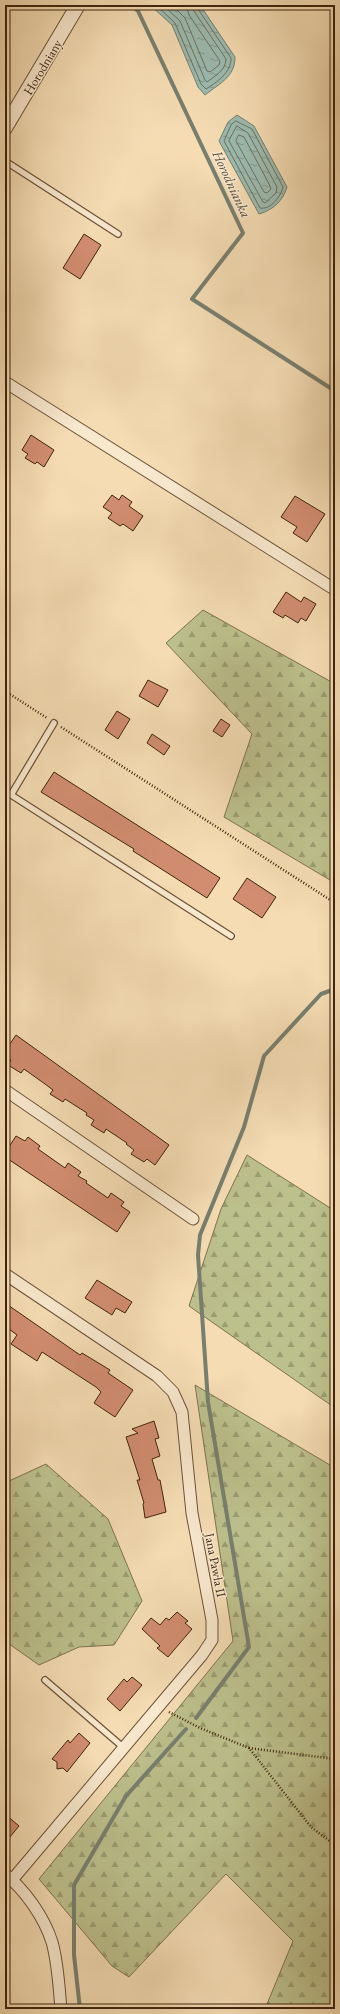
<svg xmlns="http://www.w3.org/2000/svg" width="340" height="2014" viewBox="0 0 340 2014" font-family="'EB Garamond',serif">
  <defs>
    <pattern id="forest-firs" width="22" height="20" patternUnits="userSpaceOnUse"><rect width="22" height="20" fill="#bcc08c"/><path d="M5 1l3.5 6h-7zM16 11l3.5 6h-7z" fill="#9a9c71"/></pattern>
    <pattern id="water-ripples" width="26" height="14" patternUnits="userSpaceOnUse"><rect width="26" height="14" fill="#9cbbb0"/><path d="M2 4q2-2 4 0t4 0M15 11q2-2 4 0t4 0" fill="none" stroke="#81988e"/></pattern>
  </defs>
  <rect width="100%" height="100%" fill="#f5dcb3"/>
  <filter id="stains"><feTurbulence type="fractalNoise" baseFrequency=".005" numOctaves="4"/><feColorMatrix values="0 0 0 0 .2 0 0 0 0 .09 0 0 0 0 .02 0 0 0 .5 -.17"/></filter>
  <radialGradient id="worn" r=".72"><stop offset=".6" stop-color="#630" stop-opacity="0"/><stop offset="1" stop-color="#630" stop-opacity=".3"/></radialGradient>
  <path fill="url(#forest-firs)" stroke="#7e724e" d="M203,610L335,684V883L224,817L252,734L166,643Z
    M247,1155L335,1211V1408L189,1306L221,1209Z
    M195,1385L335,1468V2009H265L293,1941L226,1874L129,1977L112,1966L39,1879L233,1641Z
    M46,1464L108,1519L142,1601L114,1645L79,1647L39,1665L5,1641V1479L9,1481Z"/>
  <path fill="url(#water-ripples)" stroke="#777f70" d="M150,5H200L235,57C235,77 220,83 205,95L198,87L172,25Z
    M237,115L254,126L287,187C283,201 273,210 259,214L219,141L228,122Z"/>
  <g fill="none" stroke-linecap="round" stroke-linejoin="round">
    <path stroke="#6e7060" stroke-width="1" d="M156,5L175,23L201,84L206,89C217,82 231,73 231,58L198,9L197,5
      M163,5L180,21L205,80L207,82C215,76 226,70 226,59L194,11L192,5
      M172,5L185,18L207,71L210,72L219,65L220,61L189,15L186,5
      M236,121L252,129L283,187C281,196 271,210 260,208L224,141L231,125Z
      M237,126L248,133L277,187L276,193L265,203L263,202L229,141Z
      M239,135L244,137L269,184L271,189L267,193L264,192L236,141Z"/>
    <path stroke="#777f70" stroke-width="4" d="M130,5L138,11L243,233L192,299L335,391
      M196,1718L249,1647L208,1402L198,1255L200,1235L244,1127L264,1056L321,994L335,989
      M80,2009L74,1955V1885L126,1796L186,1729"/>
  </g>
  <path fill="#d28d71" stroke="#3f240f" d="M84,234L101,245L80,279L63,268Z
    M31,435L54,450L44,467L37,462L35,464L25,458L28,454L22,450Z
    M112,495L119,500L122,495L132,502L129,506L143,516L133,531L123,524L120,526L108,518L112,513L103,507Z
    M295,496L325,514L307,542L293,533L297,527L281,517Z
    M286,592L301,602L304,597L316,604L306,621L301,618L298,623L285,615L283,618L273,612Z
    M148,680L168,690L158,707L139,696Z
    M117,711L130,719L118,739L105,730Z
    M221,719L230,725L222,737L213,731Z
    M152,734L170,746L164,755L147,743Z
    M54,772L220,878L207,898L133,851L134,849L41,792Z
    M247,878L276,897L262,918L233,899Z
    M16,1035L169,1145L155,1165L147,1159L144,1162L131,1154L134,1150L126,1144L127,1143L106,1129L104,1133L91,1125L94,1120L86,1115L87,1113L65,1099L63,1102L50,1094L53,1090L45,1084L24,1069L21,1073L8,1065L11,1060L5,1056V1051Z
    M16,1136L25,1141L28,1137L40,1146L38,1149L65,1168L68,1163L81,1172L78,1176L87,1181L86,1183L108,1198L111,1193L124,1202L121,1206L130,1212L117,1232L5,1157V1153Z
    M97,1280L132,1302L125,1313L116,1308L112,1315L85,1298Z
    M5,1303L80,1355L82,1353L110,1370L108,1373L133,1390L115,1417L94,1403L101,1392L96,1387L42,1352L37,1361L11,1344L17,1335L5,1326Z
    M154,1421L159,1438L155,1439L160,1456L152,1459L158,1480H160L166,1512L145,1518L143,1504L144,1503L137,1480H140L126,1437L138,1433L132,1429Z
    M177,1612L188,1621L185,1623L192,1629L168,1657L157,1648L160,1646L142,1629L151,1618L160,1625L166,1618L169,1620Z
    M132,1677L142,1685L120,1711L107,1699L124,1679L127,1682Z
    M79,1733L90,1743L67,1772L63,1768L57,1769V1762L52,1759L68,1740L70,1743Z
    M5,1814L19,1826L5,1843Z"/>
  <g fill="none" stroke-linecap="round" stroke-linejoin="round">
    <defs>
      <path id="service" d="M5,161L118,234
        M5,791L231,936
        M11,795L54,723
        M45,1680L124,1748"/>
      <path id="minor" d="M5,382L334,589
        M5,1090L193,1219
        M5,1274L157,1376L173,1392L182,1412L192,1513L212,1620V1640L202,1655L12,1880
        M5,1874C25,1890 44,1917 52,1942C58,1963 59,1987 61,2009"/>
      <path id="tertiary" d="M5,128L78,5"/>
    </defs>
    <use href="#service" stroke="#6c5238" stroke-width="8"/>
    <use href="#minor" stroke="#6c5238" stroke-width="13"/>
    <use href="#tertiary" stroke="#6c5238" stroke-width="16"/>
    <path stroke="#3f240f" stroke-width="2.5" stroke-dasharray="1 2" stroke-linecap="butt" d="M5,691L47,718
      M61,727L335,903
      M169,1712L200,1728L249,1748L311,1827L335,1845
      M249,1748L335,1759"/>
    <use href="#service" stroke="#f8e8ce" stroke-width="5.5"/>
    <use href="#minor" stroke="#f8e8ce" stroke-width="11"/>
    <use href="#tertiary" stroke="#f8e8ce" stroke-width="14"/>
  </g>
  <g text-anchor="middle" stroke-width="3" stroke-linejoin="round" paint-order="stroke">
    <g font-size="13" fill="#3f240f" stroke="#f8e8ce">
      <text transform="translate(42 67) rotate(-59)" y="5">Horodniany</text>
      <text transform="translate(216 1565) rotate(79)" y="5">Jana Pawła II</text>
    </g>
    <g font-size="14" font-style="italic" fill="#564a37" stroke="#f8e8ce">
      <text transform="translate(232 184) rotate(65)" y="5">Horodnianka</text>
    </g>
  </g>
  <rect width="340" height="2014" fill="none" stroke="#f5dcb3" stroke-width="20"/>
  <rect x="6" y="6" width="328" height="2002" fill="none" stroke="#3f240f" stroke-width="2"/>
  <rect x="10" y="10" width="320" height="1994" fill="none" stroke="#3f240f"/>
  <rect width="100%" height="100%" filter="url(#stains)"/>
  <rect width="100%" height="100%" fill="url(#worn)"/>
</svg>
